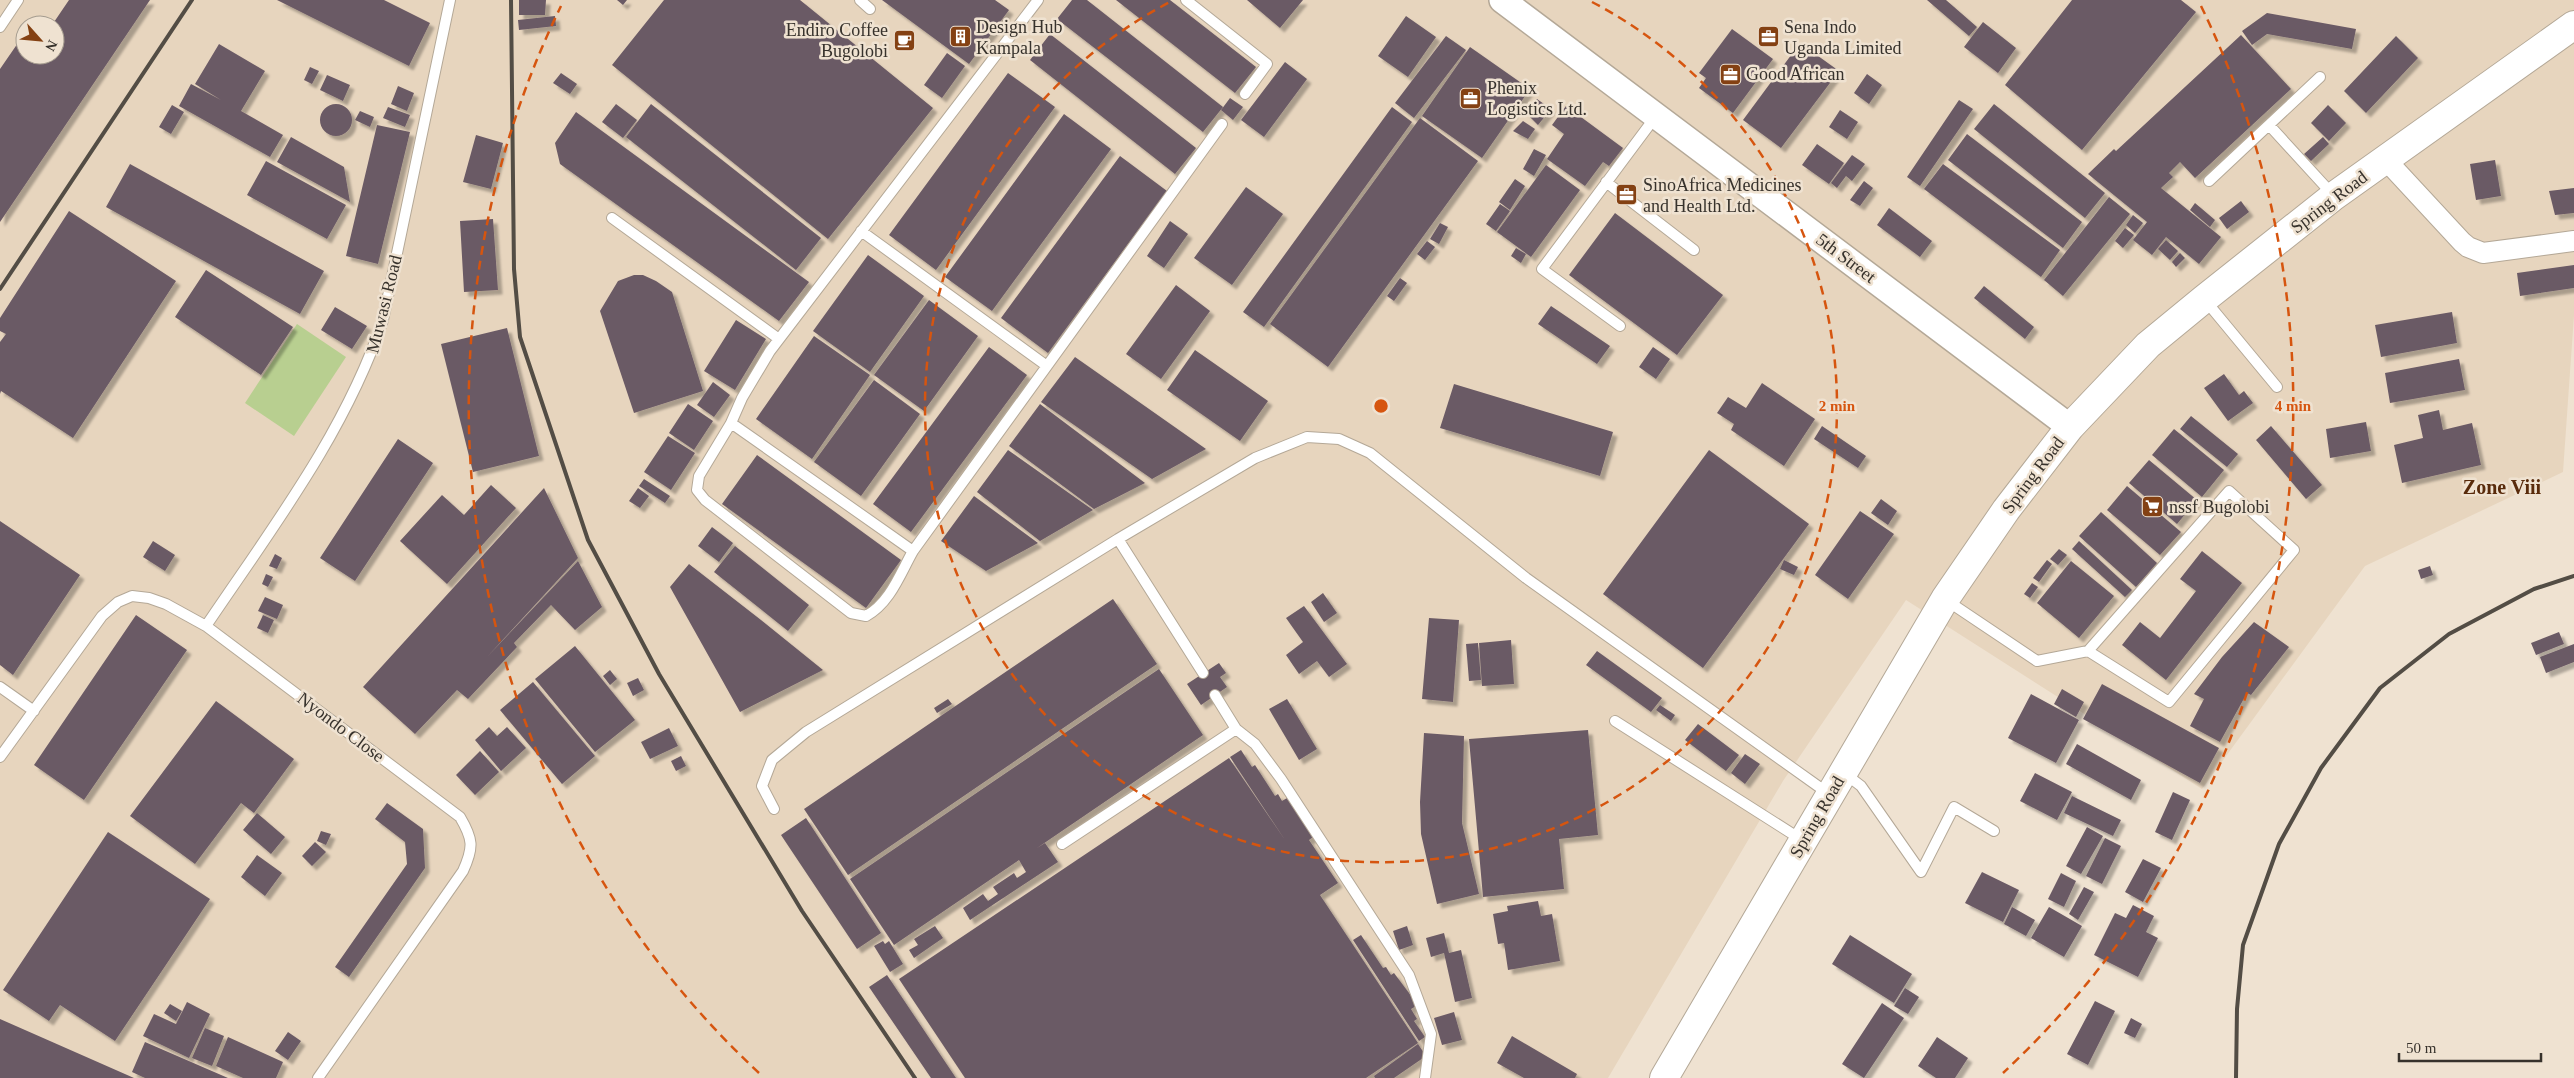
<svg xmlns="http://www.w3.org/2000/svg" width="2574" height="1078" viewBox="0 0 2574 1078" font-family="Georgia,serif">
  <defs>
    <filter id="shadow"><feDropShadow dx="4.5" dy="4.5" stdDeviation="1" flood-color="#0004"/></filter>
  </defs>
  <rect width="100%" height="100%" fill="#efe2d1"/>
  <path fill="#e7d5be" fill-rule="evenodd" d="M0,0H2574V315L2563,472L2365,566L2202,789L1906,600L1783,781L1608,1078H0ZM25,25H55V55H25Z"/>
  <path fill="#b8cf90" d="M297,324L346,357L294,436L245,403Z"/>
  <path fill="#6b5a65" filter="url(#shadow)" d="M69,0H150L0,222V69L20,40L25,43V55H55V25H52Z
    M277,0H384L430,23L409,66Z
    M519,0H546L545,15H519Z
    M617,0H627L623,5Z
    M664,0H800L933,108L828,239L612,65Z
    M882,0H995L1009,10L969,64Z
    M1072,0H1087L1223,107L1203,132L1057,19Z
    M1116,0H1170L1256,67L1235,93Z
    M1247,0H1303L1280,28Z
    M1927,0H1946L1977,27L1969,36Z
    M2072,0H2181L2196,12L2082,150L2005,85Z
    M2267,13L2356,29L2352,49L2267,34L2252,45L2242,31Z
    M555,16L556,26L519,30L518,20Z
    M1406,16L1436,37L1408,77L1378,56Z
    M1983,22L2016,48L1998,73L1964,47Z
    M1732,29L1773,59L1733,113L1699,88L1706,78L1699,73Z
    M1050,34L1196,148L1175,174L1030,60Z
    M2241,35L2291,89L2195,178L2180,162L2169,173L2173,177L2161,188L2221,237L2199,264L2166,237L2152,255L2133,240L2147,222L2088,174L2114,149L2116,151Z
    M1446,36L1466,50L1414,118L1395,103Z
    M2396,36L2418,58L2366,113L2344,91Z
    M1800,43L1839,71L1781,148L1743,120Z
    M219,44L265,71L241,111L283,135L270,157L179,106L191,84L221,100L195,84Z
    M1470,47L1530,89L1482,158L1422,116Z
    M947,53L965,66L942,98L924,85Z
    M1285,62L1307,79L1264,137L1241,120Z
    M310,67L319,71L312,84L304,80Z
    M561,73L577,84L570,94L553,83Z
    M1008,73L1055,107L936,270L889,235Z
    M1867,74L1882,85L1869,104L1854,93Z
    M327,75L350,85L343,101L320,90Z
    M398,86L414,93L407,111L391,104Z
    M1230,98L1243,107L1233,120L1221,110Z
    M1537,99L1551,109L1538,125L1526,113Z
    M1959,100L1973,109L1920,186L1907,177Z
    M616,104L637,120L623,138L602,122Z
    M651,104L821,238L796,270L626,137Z
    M1994,104L2105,193L2085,218L1974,129Z
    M320 120a16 16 0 1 1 32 0a16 16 0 1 1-32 0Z
    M172,105L184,112L171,134L159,127Z
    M2328,105L2346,123L2329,141L2311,123Z
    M1566,106L1623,148L1609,166L1603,162L1585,186L1547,159L1564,134L1552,125Z
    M388,107L410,115L405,127L383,118Z
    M1392,107L1412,122L1264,327L1243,312Z
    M1840,110L1858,122L1847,139L1829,127Z
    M360,111L374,117L370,127L355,120Z
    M576,112L809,282L779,321L560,164L555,143Z
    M1064,114L1111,149L992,311L945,277Z
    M1420,118L1478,161L1328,367L1270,324Z
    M1523,121L1535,129L1528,139L1513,131Z
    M377,125L410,132L378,264L346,256Z
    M1967,134L2082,222L2063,248L1948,160Z
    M476,135L503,143L491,189L463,182Z
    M291,137L344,167L350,202L277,162Z
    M2323,137L2329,144L2311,161L2304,154Z
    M1817,144L1844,163L1829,184L1802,165Z
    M1534,149L1546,155L1534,176L1523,169Z
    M1852,155L1865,164L1852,181L1846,176L1837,188L1831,183Z
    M1120,156L1167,191L1048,353L1001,318Z
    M2495,160L2501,196L2476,200L2470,164Z
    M266,161L346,205L327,239L247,195Z
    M130,164L324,271L300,314L106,207Z
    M1943,164L2060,250L2041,277L1924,189Z
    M1546,165L1580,190L1531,257L1497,232Z
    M1515,179L1525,186L1510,210L1499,202Z
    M1864,181L1873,188L1860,206L1850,200Z
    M1246,187L1283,214L1232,285L1194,258Z
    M2574,188V213L2555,215L2549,191Z
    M2109,197L2130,214L2063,296L2044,280Z
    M2241,201L2249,212L2227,229L2219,218Z
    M2195,203L2215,220L2210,227L2190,210Z
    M1500,204L1510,211L1496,231L1486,224Z
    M1889,208L1932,241L1920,257L1877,225Z
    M69,211L176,281L73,438L1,391L0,394V342L6,334L0,331V318Z
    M1615,213L1723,295L1677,355L1569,275Z
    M2133,215L2143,223L2135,233L2126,225Z
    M493,219L498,290L464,292L460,221Z
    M1170,221L1188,234L1164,268L1147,256Z
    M1440,223L1448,227L1439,244L1430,239Z
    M2125,228L2134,235L2123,248L2115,241Z
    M2166,240L2178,251L2170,260L2158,249Z
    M1427,241L1435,247L1425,260L1417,254Z
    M1516,248L1526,254L1521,263L1511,256Z
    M2180,253L2185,258L2176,267L2172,262Z
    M868,255L924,296L870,372L813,331Z
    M2574,265V288L2520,296L2517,273Z
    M206,270L293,327L261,375L175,317Z
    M634,275H643L656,281L672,292L703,391L634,413L600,311L618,281Z
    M1400,278L1407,283L1394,301L1387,296Z
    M1176,285L1210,311L1161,379L1126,354Z
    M1984,286L2034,327L2025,339L1974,298Z
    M929,300L978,336L924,411L874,375Z
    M1551,306L1610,346L1597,364L1538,324Z
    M335,307L367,326L352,349L321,330Z
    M2452,312L2457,343L2381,357L2375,325Z
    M736,320L766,339L735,390L704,371Z
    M507,328L539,456L473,472L441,344Z
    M814,336L870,375L812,459L756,419Z
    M989,347L1027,375L911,532L873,504Z
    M1653,347L1670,359L1656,379L1639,367Z
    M1195,350L1268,401L1240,441L1167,390Z
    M1075,357L1206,449L1152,479L1041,402Z
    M2459,359L2465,390L2390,403L2385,373Z
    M2224,374L2239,395L2244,391L2253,403L2228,421L2204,388Z
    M874,380L920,414L861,496L814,462Z
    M713,382L730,395L714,417L697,405Z
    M1762,383L1815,419L1784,466L1731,430L1734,424L1717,413L1728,397L1746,408Z
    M1454,384L1613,432L1600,476L1440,428Z
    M688,404L713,421L694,450L669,433Z
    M1040,404L1145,483L1094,509L1009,446Z
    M2439,410L2443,430L2472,423L2481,465L2402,483L2394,445L2423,438L2418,415Z
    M2191,416L2238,454L2227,467L2180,429Z
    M2366,422L2371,451L2330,458L2326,429Z
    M1822,426L1866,456L1858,468L1814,439Z
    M2271,426L2322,485L2306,499L2256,440Z
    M2174,429L2224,470L2202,497L2152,455Z
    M668,436L695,453L671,490L644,472Z
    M398,439L433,463L355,581L320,558Z
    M1008,450L1093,510L1040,541L977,492Z
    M1709,450L1809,524L1703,668L1603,594Z
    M757,455L901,560L866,608L722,504Z
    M2149,460L2197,500L2177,524L2129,483Z
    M644,479L670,496L665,503L639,486Z
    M491,485L516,508L447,584L400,541L442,495L464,515Z
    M2127,486L2181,532L2160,555L2107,510Z
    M544,488L578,558L487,657L578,561L602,607L575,630L551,605L514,643L517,647L468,699L457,690L415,734L363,687Z
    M638,488L649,496L640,508L629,501Z
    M974,496L1038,543L986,571L941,541Z
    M1881,499L1897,511L1888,525L1871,513Z
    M1860,511L1894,534L1848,599L1815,575Z
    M2101,512L2157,563L2136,587L2079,536Z
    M0,521L80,575L13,675L0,665Z
    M712,527L733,543L719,562L698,546Z
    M153,541L175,555L165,571L143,557Z
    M2079,541L2132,590L2125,597L2072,549Z
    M735,546L809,605L788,631L714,572Z
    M2059,549L2067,555L2058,565L2050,559Z
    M2202,551L2242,583L2166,680L2122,645L2140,622L2160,638L2196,591L2180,579Z
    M275,554L282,558L277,569L269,566Z
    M1784,560L1798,567L1794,575L1780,569Z
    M2047,560L2052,564L2039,582L2033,578Z
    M2071,561L2114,596L2079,638L2037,603Z
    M689,564L761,620L823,670L740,712L670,587Z
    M2430,566L2433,575L2421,579L2418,570Z
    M266,574L273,577L268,587L262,584Z
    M2032,583L2038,587L2030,598L2024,594Z
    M1323,593L1337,613L1324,622L1311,602Z
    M265,597L283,605L277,619L258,611Z
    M1113,599L1157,664L848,875L804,809Z
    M1304,606L1347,664L1329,677L1317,661L1299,674L1286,655L1303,642L1286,618Z
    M136,615L187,650L84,800L34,765Z
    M263,615L274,620L268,633L257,628Z
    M1429,618L1459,620L1453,702L1422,699Z
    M2254,622L2289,647L2251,695L2247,693L2220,742L2190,726L2204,699L2194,694L2222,657Z
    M2559,632L2564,644L2536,655L2531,643Z
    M1511,640L1514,684L1482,686L1479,643Z
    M1478,643L1481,680L1469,681L1466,644Z
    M2574,644V662L2546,673L2540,657Z
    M575,646L635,720L595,752L535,679Z
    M1597,651L1662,698L1651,712L1586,665Z
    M1219,663L1226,673L1220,677L1227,687L1201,705L1187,684Z
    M1159,669L1203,735L1037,848L1045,843L1058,862L970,920L963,908L983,894L988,901L998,894L993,887L1014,873L1017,878L1026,872L1019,860L894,945L850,879Z
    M610,670L617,679L610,685L603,676Z
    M638,678L644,690L633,696L627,683Z
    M533,682L595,756L562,784L500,710Z
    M2102,684L2219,748L2200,783L2083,719Z
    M2062,689L2084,702L2076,717L2054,704Z
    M2031,694L2079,720L2056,763L2008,738Z
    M948,699L952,704L937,713L934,708Z
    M1287,699L1317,749L1299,760L1269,709Z
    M216,701L294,759L254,813L241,803L195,864L130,816Z
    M1660,705L1675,715L1671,721L1656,710Z
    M1698,724L1739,755L1726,771L1685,740Z
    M489,727L497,736L507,727L526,748L501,771L475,740Z
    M669,728L678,746L650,759L641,742Z
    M1588,730L1598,835L1559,839L1564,889L1483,897L1469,739Z
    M1424,733L1464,736L1462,823L1479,894L1437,904L1421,834L1420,802Z
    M2077,744L2141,780L2131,800L2066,764Z
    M1241,750L1252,767L1255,765L1275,796L1278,794L1282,801L1287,798L1313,837L1309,840L1338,883L1320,895L1418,1043L1366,1078H965L899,979L1229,758L1285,840L1230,757Z
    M480,751L499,772L475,795L456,775Z
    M1745,754L1760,764L1745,784L1731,773Z
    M681,756L686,766L676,771L671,761Z
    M2035,773L2072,792L2057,820L2020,801Z
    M2173,792L2190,800L2172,840L2155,832Z
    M2072,796L2121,820L2113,836L2064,813Z
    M387,803L423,829L425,868L349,977L335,967L407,864L405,842L375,819Z
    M257,813L285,837L271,854L243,830Z
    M806,818L881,933L857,949L781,835Z
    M2087,827L2103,836L2081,874L2066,866Z
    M321,831L331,834L326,845L317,841Z
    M108,832L210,899L115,1041L60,1005L49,1021L3,990Z
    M2105,838L2121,846L2102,884L2086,876Z
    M315,842L326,852L312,866L302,856Z
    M257,855L282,873L265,896L241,877Z
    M2143,859L2161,868L2143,902L2125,892Z
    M1982,872L2019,890L2003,922L1965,903Z
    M2061,873L2076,881L2064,907L2048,899Z
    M2084,887L2094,892L2078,920L2069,914Z
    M1538,901L1541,916L1552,914L1560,961L1508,970L1504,943L1498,944L1493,914L1508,911L1507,906Z
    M2133,905L2154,916L2146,932L2158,938L2138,977L2094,955L2115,913L2126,918Z
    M2012,907L2035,920L2026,936L2004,924Z
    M2049,907L2082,926L2064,957L2031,938Z
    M935,926L943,938L914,958L909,950L918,945L914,939Z
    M1407,926L1413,945L1399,950L1393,931Z
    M1444,933L1449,953L1461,950L1472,998L1455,1002L1444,953L1431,957L1426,938Z
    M1361,935L1383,968L1386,967L1391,975L1394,973L1418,1005L1411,1009L1417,1019L1414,1021L1425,1037L1419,1041L1353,940Z
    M1850,935L1912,974L1894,1003L1832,964Z
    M883,941L885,944L889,941L903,964L890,972L874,946Z
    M887,975L956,1078H931L869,987Z
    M1905,988L1919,997L1908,1014L1894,1006Z
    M2095,1001L2115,1011L2088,1065L2067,1054Z
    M187,1002L210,1014L189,1058L143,1036L154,1014L176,1024Z
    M1882,1003L1904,1018L1864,1078L1842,1064Z
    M170,1004L182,1011L176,1021L164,1013Z
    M1454,1012L1462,1040L1442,1045L1434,1018Z
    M2131,1018L2142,1024L2135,1038L2124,1033Z
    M0,1019L134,1078H0Z
    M205,1028L224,1036L212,1066L192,1058Z
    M288,1032L301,1041L288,1060L275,1051Z
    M1512,1036L1577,1074L1575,1078H1524L1497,1063Z
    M228,1037L283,1062L276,1078H243L216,1066Z
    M1937,1037L1968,1058L1955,1078H1936L1918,1066Z
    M145,1042L228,1078H145L132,1072Z
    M1418,1044L1426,1056L1394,1078H1375L1374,1076Z"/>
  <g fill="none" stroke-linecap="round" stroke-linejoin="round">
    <defs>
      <path id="service" d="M860,0L870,9
        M1038,0L770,351L742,398L731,423L913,551L1222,124
        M1186,0L1267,64L1245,94
        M0,27L18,0
        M2269,125L2334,196
        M2209,181L2320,77
        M1606,182L1694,250
        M612,218L779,339
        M861,231L1047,366
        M2205,300L2277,387
        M1620,326L1542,269L1656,116
        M731,423L699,476L697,490L705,500L851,613L866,616C890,603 900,574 913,551
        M1118,539L1255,458L1307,437L1339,439L1370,453L1526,578L1829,794
        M1946,600L2037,661L2088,651L2169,702L2294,550L2229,491L2088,651
        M206,626C272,528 345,433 383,320L450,0
        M0,687L34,711
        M1215,695L1236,729L1255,744L1281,779L1409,975L1431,1034L1425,1078
        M1615,721L1802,840
        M0,757L102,616L118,602L132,596L149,598L166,604L206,626L460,817C473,839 474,847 463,871L318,1078
        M1844,773L1861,786L1921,872L1954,807L1994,831
        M774,809L762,786L772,760L806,732L1118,539L1203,673
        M1062,844L1236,729"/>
      <path id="minor" d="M2386,160L2462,242L2468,247L2483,253L2574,241"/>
      <path id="tertiary" d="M1502,0L2070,427"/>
      <path id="secondary" d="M1664,1078L1945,599L2006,510L2070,427L2148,345L2204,299L2334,196L2574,25"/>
    </defs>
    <use href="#service" stroke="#b4a897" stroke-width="12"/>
    <use href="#minor" stroke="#b4a897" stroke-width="22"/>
    <use href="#tertiary" stroke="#b4a897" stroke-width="28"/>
    <use href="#secondary" stroke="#b4a897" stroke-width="30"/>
    <use href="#service" stroke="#fff" stroke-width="10"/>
    <use href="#minor" stroke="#fff" stroke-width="20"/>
    <use href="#tertiary" stroke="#fff" stroke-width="25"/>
    <use href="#secondary" stroke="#fff" stroke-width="28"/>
    <path stroke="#534d45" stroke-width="4" d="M511,0L514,269L520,337L588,540L659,674L802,911L915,1078
      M0,289L192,0
      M2236,1078L2237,1009L2243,945L2279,844L2321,768L2380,688L2449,634L2534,589L2574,576"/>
  </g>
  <g fill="none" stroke="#d6550f" stroke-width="2.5" stroke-dasharray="9 6">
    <path d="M1592 2A456 456 0 1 1 1170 2"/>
    <path d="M759 1073A912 912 0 0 1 561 6M2201 6A912 912 0 0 1 2003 1073"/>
  </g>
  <defs>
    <symbol id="building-square" viewBox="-11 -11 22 22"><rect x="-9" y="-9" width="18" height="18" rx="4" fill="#844113" stroke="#efe2d1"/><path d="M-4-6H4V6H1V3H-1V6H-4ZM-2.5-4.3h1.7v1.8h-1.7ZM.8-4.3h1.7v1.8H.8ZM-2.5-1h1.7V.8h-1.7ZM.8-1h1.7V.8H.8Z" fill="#fff"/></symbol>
    <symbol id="office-square" viewBox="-11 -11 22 22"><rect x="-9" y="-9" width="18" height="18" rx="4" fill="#844113" stroke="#efe2d1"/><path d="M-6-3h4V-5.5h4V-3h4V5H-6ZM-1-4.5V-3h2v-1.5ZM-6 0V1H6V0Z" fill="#fff"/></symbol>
    <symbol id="cafe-square" viewBox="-11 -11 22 22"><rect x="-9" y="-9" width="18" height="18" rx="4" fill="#844113" stroke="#efe2d1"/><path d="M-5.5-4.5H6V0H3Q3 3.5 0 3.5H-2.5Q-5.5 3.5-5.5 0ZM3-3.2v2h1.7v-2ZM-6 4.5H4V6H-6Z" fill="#fff"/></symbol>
    <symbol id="supermarket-square" viewBox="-11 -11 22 22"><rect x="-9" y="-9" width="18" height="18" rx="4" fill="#844113" stroke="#efe2d1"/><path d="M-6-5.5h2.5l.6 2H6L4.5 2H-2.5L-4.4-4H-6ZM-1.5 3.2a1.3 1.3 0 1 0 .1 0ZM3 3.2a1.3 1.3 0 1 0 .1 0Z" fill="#fff"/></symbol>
  </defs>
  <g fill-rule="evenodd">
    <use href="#building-square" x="948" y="24" width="25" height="25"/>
    <use href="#office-square" x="1756" y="24" width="25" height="25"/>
    <use href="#cafe-square" x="892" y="28" width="25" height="25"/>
    <use href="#office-square" x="1718" y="62" width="25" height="25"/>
    <use href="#office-square" x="1458" y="86" width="25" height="25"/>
    <use href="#office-square" x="1614" y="182" width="25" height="25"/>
    <use href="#supermarket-square" x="2140" y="494" width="25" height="25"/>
  </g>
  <g text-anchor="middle" stroke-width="5" stroke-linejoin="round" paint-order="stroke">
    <g font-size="18" fill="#37322c" stroke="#efe2d1" text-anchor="start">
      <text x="976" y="33">Design Hub<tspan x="976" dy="21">Kampala</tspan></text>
      <text x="1784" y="33">Sena Indo<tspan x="1784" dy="21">Uganda Limited</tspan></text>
      <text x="888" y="36" text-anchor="end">Endiro Coffee<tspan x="888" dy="21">Bugolobi</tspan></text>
      <text x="1746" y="80">Good African</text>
      <text x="1487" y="94">Phenix<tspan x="1487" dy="21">Logistics Ltd.</tspan></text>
      <text x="1643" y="191">SinoAfrica Medicines<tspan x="1643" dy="21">and Health Ltd.</tspan></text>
      <text x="2169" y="513">nssf Bugolobi</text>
    </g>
    <g font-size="18" fill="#37322c" stroke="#efe2d1">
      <text transform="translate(2329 202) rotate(-37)" y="6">Spring Road</text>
      <text transform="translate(1846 258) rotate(37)" y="6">5th Street</text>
      <text transform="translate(384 304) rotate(-76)" y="6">Muwasi Road</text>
      <text transform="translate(2033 475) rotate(-53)" y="6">Spring Road</text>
      <text transform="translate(341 727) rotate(37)" y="6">Nyondo Close</text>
      <text transform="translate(1817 817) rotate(-60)" y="6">Spring Road</text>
    </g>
    <g font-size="20" font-weight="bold" fill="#592b0b" stroke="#efe2d1">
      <text x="2502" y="494">Zone Viii</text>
    </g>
  </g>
  <circle cx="1381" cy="406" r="8" fill="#d6550f" stroke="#efe2d1" stroke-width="2.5"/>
  <g font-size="15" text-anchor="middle" font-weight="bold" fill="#d6550f" stroke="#efe2d1" stroke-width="5" stroke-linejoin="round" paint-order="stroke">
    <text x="1837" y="411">2 min</text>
    <text x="2293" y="411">4 min</text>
  </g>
  <g transform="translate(40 40) rotate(117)"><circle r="24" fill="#efe2d1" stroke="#a59c8f"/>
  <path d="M0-4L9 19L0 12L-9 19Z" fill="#844113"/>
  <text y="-8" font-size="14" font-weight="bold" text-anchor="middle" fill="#37322c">N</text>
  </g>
  <path d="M2399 1053v8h142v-8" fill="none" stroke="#37322c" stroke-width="2.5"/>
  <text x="2406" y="1053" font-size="15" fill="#37322c" stroke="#efe2d1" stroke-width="4" paint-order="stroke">50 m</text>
</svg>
